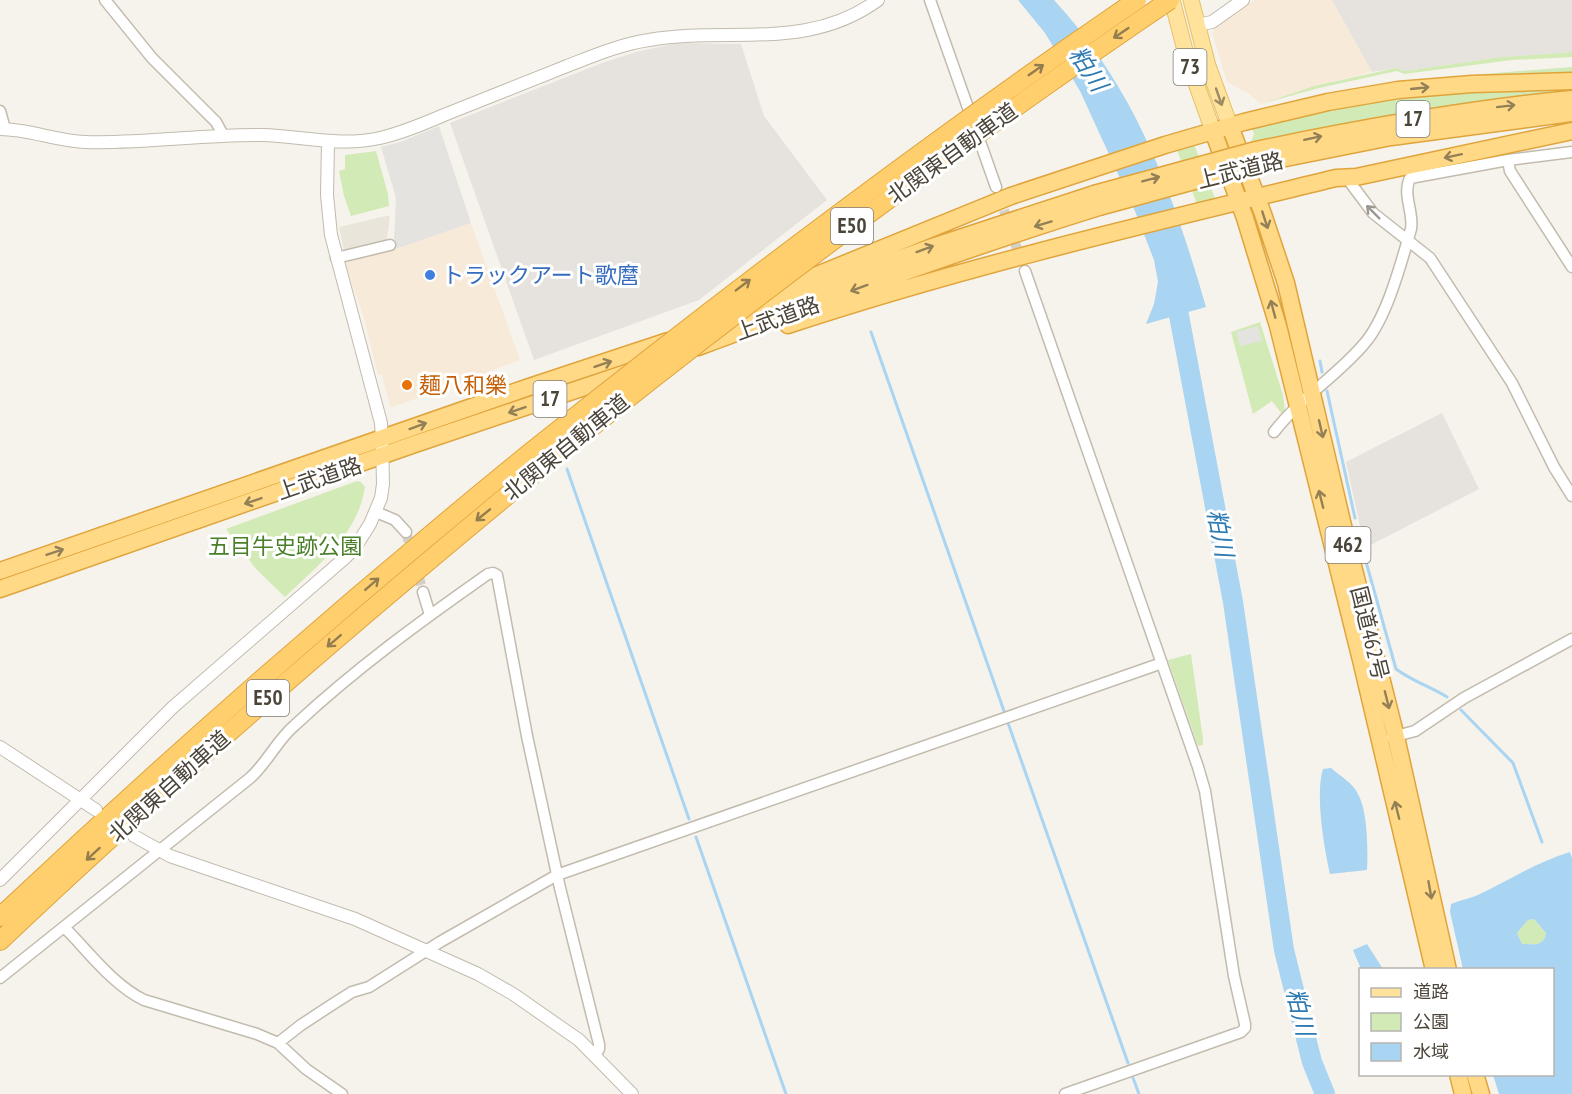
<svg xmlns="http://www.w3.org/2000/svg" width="1572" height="1094" viewBox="0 0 1572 1094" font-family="'PT Sans Narrow','Noto Sans JP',sans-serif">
  <rect width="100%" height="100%" fill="#f6f3ec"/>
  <path fill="#eae5da" d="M386,216H390L387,239L384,242L344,250L339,227Z"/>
  <path fill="#f7ead8" d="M1254,0H1332L1372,72L1314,86L1261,104L1249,94L1227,82L1212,33L1216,26Z
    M471,223L520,360L393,407L390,406L382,375H378L364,318L345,263L396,249Z"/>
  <path fill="#e6e2dd" d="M1332,0H1572V52L1501,57L1405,71L1396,68L1372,72Z
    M677,43L741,44L764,116L827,200L699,300L534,360L450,123L602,63L636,52Z
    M1442,413L1479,489L1365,548L1346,462Z"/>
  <path fill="#d2eab5" d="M1572,52V57L1512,60L1404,74L1397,71L1319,88L1261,104L1314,86L1396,68L1405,71L1501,57Z
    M1572,67V75L1417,82L1483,74Z
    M1572,86V91C1464,100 1357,119 1252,144L1251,142L1254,134L1251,126L1388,96Z
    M1193,142L1216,201L1198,207L1176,147Z
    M376,151L388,194L389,206L351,216L344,196L339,171L345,169V155Z
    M1260,322L1283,395L1285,411L1282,414L1272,401L1253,414L1231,332Z
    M357,481L361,482L365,487C358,535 317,566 285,597L256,569L226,529Z
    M1191,654L1203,739V745L1198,746L1168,660Z
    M1534,919L1546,933C1544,947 1534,944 1522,944L1517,933L1528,920Z"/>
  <path fill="#e5e3e0" d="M439,126L471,223L396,249L394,238L396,198L381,147L403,141Z
    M1258,326L1262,341L1240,346L1236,332Z"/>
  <path fill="#a9d4f2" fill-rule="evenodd" d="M1018,0H1054C1136,89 1173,193 1206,307L1146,324L1154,304L1158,282L1154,260L1135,211L1080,91L1045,33Z
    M1331,768C1340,776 1353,783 1358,794C1368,812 1368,851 1367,870L1330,874C1324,847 1315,794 1323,769Z
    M1570,852L1572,858V1094H1499L1493,1075L1552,1074V970L1463,969L1450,912L1451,904C1460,900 1469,899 1478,895C1509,880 1537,862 1570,852ZM1534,919L1546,933C1544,947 1534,944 1522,944L1517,933L1528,920Z
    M1367,944L1383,969H1361L1353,950Z"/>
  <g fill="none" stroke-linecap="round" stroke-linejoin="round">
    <path stroke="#a9d4f2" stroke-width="3" d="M871,332L1004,711
      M1320,361L1322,372
      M1327,391L1355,518
      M567,469L689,819
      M1361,544L1396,669C1412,681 1431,687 1447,697
      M1461,710L1513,763L1542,842
      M1008,723L1128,1063
      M696,837L786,1094
      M1133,1078L1139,1094"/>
    <path stroke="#a9d4f2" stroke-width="20" d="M1174,289L1233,602L1284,950L1312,1062L1325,1094"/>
    <path stroke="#d4d0c8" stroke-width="10" stroke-dasharray="10 5" stroke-linecap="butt" d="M999,196L1021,260
      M406,532L423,592"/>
    <defs>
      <path id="minor" d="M105,0L152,58L216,122L223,135
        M930,0L996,187
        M0,111L5,129
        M1508,160L1510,171L1572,267
        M1346,177L1373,213L1430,258L1512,383L1554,467L1572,496
        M336,258L390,245
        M1025,271L1198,767L1205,791L1234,976L1245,1024V1028L1241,1032L1065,1094
        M1274,432C1300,398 1337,376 1364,344C1387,318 1401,263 1411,229C1414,212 1402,195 1410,178L1508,160L1572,152
        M376,512L395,520L406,532
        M423,592L430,615
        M1392,737L1415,731L1464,698L1572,639
        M65,928C89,952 113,985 144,1000L257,1034L278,1043L306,1069L342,1094
        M0,978L250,778C268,762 277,740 295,725C355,669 421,621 488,574L493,573L497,575L527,736L560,888L599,1044V1049L595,1056
        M278,1043L301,1025L333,1004L352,992L369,987L440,942L557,875L1162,663"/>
      <path id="tertiary" d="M1197,25L1212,22L1243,0
        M0,129C29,129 56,141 85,142C145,144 203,134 262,135C302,136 340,147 380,138C402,133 423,124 444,115C485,99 526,82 567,66C593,56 621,44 649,40C728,26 807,52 878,0
        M0,747L96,810
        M134,836L170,856L355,919L478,974L513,994L579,1040L632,1094
        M0,880L173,707L346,557L356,546L370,524L381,498L383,484L382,439L381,423L331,235L327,195L328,142"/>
      <path id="primary" d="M1172,0L1187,58L1213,131
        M1191,0L1208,66L1230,126"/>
      <path id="trunk" d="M1230,126L1263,214L1286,283L1344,530L1396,737L1448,970
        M1213,131L1245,218L1278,326L1361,660L1434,970
        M1256,150C1361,128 1465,109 1572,99
        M1260,163L1391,137L1572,113
        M768,295L1011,196L1165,145L1244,122L1328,102L1398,90L1472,84L1572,81
        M735,318L932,247L1094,194
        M788,325C967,266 1151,223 1336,178L1356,177L1572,131
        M698,347C831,298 964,249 1099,207
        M0,571L529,387L668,341
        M0,589L412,445L629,372
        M1458,1074L1463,1094
        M1475,1074L1481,1094"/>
      <path id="motorway" d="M0,917C172,755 349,600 532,451
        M0,941C175,775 358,618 544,465"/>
    </defs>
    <use href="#minor" stroke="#c2bbae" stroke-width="13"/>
    <use href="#tertiary" stroke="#c2bbae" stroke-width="14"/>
    <use href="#primary" stroke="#e6c16a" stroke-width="17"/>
    <use href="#trunk" stroke="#e0a43c" stroke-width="19"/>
    <use href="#motorway" stroke="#e0a43c" stroke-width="20"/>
    <use href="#minor" stroke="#fff" stroke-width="10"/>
    <use href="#tertiary" stroke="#fff" stroke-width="12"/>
    <use href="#primary" stroke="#ffe39c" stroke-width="15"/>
    <use href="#trunk" stroke="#ffd985" stroke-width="16"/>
    <use href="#motorway" stroke="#ffcf6e" stroke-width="18"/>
    <defs>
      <path id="trunk-bridge" d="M1094,194L1256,150
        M1099,207L1260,163"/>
      <path id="motorway-bridge" d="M532,451C729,294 929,142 1137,0
        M544,465C747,302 954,146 1170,0"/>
    </defs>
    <use href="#trunk-bridge" stroke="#e0a43c" stroke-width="19" stroke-linecap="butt"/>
    <use href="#motorway-bridge" stroke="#e0a43c" stroke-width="20" stroke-linecap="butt"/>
    <use href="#trunk-bridge" stroke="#ffd985" stroke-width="16"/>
    <use href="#motorway-bridge" stroke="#ffcf6e" stroke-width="18"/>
  </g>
  <defs><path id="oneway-shaft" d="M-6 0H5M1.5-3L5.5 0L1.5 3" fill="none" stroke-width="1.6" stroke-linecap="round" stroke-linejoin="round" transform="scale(1.5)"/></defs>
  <g stroke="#937c4e">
    <use href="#oneway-shaft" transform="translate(1121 33) rotate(146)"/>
    <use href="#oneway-shaft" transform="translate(1036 70) rotate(-35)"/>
    <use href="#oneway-shaft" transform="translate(743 285) rotate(-37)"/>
    <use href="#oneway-shaft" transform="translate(483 515) rotate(141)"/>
    <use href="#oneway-shaft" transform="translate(372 584) rotate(-41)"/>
    <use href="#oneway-shaft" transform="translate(334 641) rotate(139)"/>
    <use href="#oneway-shaft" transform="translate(93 854) rotate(138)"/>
  </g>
  <g stroke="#938057">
    <use href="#oneway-shaft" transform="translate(1420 88) rotate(-6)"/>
    <use href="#oneway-shaft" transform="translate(1506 106) rotate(-7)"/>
    <use href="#oneway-shaft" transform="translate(1313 138) rotate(-12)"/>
    <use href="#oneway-shaft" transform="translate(1453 156) rotate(168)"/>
    <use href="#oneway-shaft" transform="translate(1151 179) rotate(-15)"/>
    <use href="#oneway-shaft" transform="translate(1265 220) rotate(72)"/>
    <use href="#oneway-shaft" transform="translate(1043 224) rotate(163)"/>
    <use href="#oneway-shaft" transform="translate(925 249) rotate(-20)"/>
    <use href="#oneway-shaft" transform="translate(859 288) rotate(160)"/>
    <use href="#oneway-shaft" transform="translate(1273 309) rotate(-105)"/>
    <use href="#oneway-shaft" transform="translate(603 364) rotate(-18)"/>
    <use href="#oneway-shaft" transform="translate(517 410) rotate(161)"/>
    <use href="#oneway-shaft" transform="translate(418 426) rotate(-20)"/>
    <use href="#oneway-shaft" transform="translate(1321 429) rotate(77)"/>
    <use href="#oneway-shaft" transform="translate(1321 499) rotate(-104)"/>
    <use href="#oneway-shaft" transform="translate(253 501) rotate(161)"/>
    <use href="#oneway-shaft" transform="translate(55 552) rotate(-19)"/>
    <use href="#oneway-shaft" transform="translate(1387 700) rotate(76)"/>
    <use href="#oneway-shaft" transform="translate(1397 810) rotate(-104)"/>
    <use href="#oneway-shaft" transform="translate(1430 890) rotate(80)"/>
  </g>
  <use stroke="#9c8c66" href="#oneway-shaft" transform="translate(1219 97) rotate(71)"/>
  <use stroke="#9c9892" href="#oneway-shaft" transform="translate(1373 212) rotate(-135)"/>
  <circle fill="#3f7fe0" stroke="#fff" stroke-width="2" cx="430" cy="275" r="6"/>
  <circle fill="#e8710a" stroke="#fff" stroke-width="2" cx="407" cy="385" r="6"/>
  <g text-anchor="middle" stroke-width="6" stroke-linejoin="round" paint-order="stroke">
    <g fill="#fff" stroke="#817c74" stroke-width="1.5">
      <rect x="1173.5" y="49" width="33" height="36" rx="4.5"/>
      <rect x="1396.5" y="101" width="33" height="36" rx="4.5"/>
      <rect x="831" y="208" width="42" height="36" rx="4.5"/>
      <rect x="533.5" y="381" width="33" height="36" rx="4.5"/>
      <rect x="1325.5" y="527" width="45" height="36" rx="4.5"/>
      <rect x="247" y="680" width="42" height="36" rx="4.5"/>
    </g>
    <g font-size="21" font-weight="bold" fill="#4b4439">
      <text x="1190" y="74">73</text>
      <text x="1413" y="126">17</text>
      <text x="852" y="233">E50</text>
      <text x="550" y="406">17</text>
      <text x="1348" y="552">462</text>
      <text x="268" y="705">E50</text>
    </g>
    <g font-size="22" fill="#4b4439" stroke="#fff">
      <text transform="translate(952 153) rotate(-36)" y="8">北関東自動車道</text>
      <text transform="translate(1240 170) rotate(-14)" y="8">上武道路</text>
      <text transform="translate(777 318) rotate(-20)" y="8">上武道路</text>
      <text transform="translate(566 447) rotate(-39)" y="8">北関東自動車道</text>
      <text transform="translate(319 478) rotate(-19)" y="8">上武道路</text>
      <text transform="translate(1370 633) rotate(76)" y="8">国道462号</text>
      <text transform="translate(169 786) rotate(-42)" y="8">北関東自動車道</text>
    </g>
    <g font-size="22" fill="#366cbe" stroke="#fff" text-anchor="start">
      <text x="442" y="283">トラックアート歌麿</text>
    </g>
    <g font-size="22" fill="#c56008" stroke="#fff" text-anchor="start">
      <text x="419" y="393">麺八和樂</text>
    </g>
    <g font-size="22" fill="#4a7f2a" stroke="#fff">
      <text x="285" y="554">五目牛史跡公園</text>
    </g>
    <g font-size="24" font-style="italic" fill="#2e7ab2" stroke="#fff">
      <text transform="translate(1088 69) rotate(57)" y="8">粕川</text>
      <text transform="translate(1220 533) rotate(79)" y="8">粕川</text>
      <text transform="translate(1300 1012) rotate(76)" y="8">粕川</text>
    </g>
  </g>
  <rect x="1359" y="968" width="195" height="108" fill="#ffffff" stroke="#b7b4b0" stroke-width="1.5"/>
  <rect x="1371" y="988" width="30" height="9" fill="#ffe39c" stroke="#b7b4b0" stroke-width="1.5"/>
  <text x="1413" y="998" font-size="18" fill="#4b4439">道路</text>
  <rect x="1371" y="1013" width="30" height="18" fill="#d2eab5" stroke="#b7b4b0" stroke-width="1.5"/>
  <text x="1413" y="1028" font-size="18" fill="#4b4439">公園</text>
  <rect x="1371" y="1043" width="30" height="18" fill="#a9d4f2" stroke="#b7b4b0" stroke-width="1.5"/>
  <text x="1413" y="1058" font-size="18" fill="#4b4439">水域</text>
</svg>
